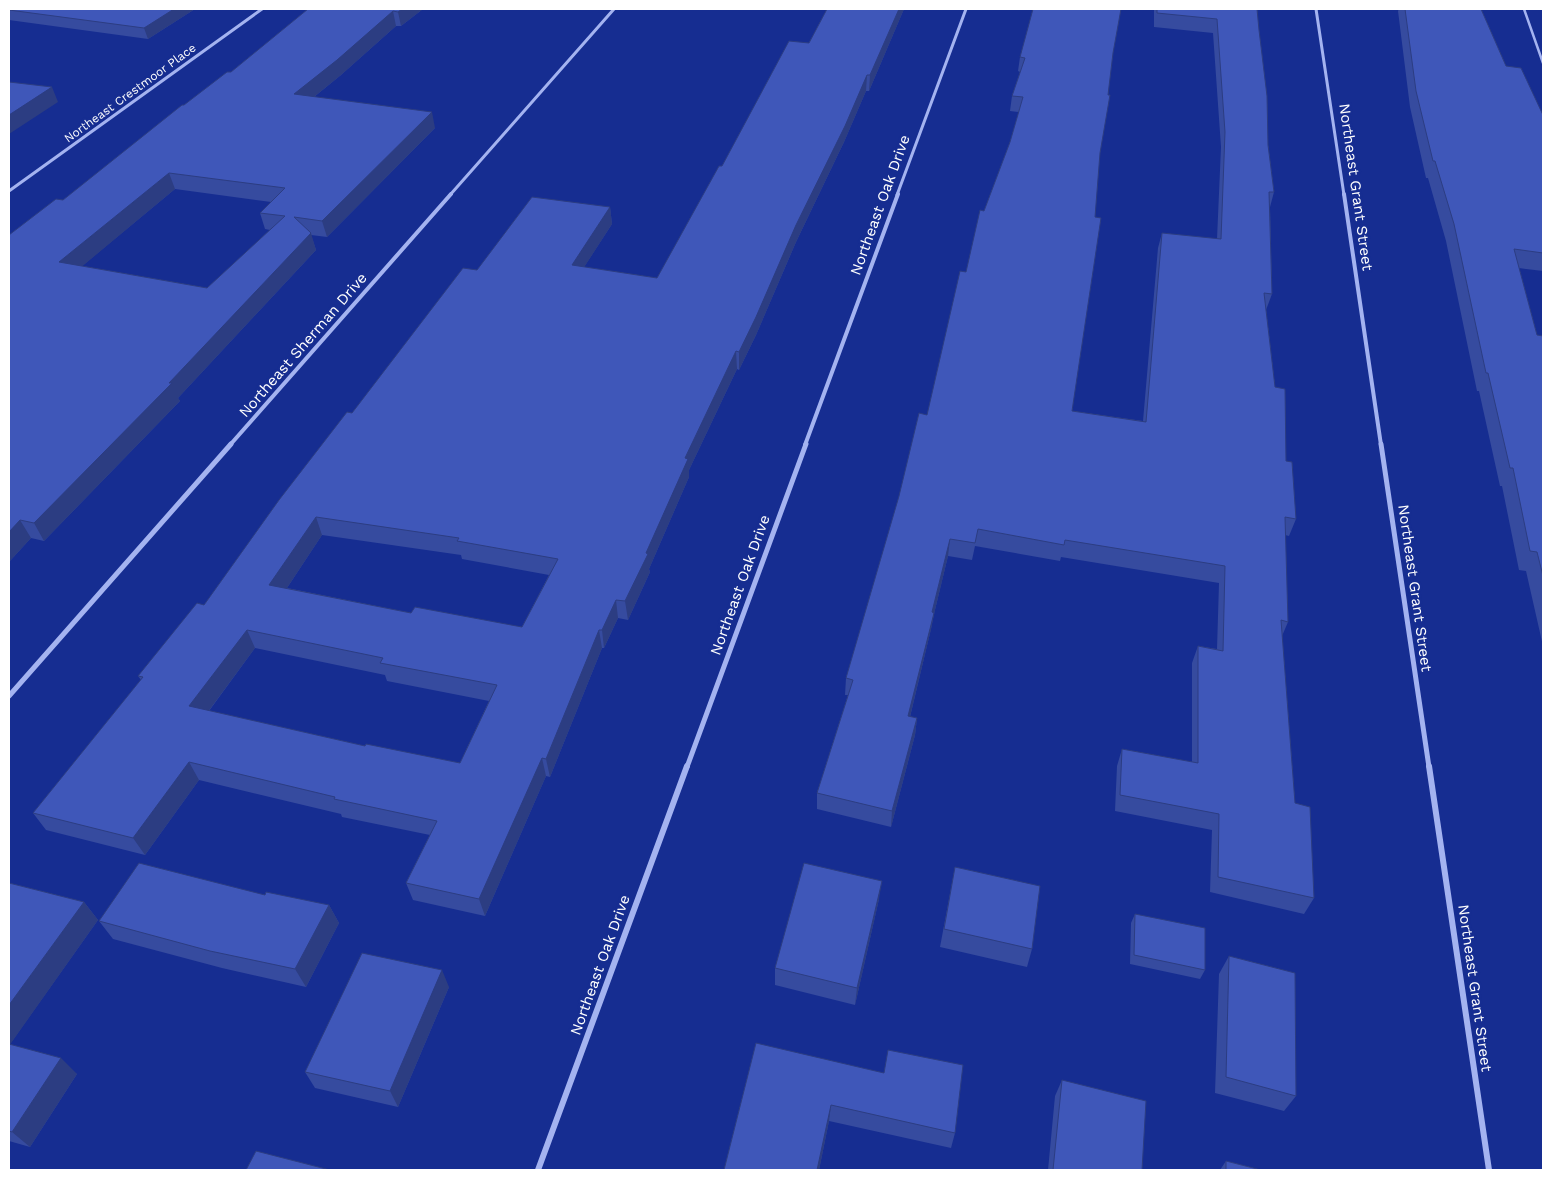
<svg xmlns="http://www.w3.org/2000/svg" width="1552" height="1179" viewBox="0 0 1552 1179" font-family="'Work Sans',sans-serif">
  <rect width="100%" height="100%" fill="#162d91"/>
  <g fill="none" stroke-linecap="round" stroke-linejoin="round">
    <path stroke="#a4b3f0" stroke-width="2.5" d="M1524,9L1543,63"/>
    <path stroke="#a4b3f0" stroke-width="3" d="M1316,9L1344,195
      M9,191L262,9
      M450,195L614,9
      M897,195L966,9"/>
    <path stroke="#a4b3f0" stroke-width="4" d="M1344,194L1381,445
      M230,445L451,194
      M805,445L898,194"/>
    <path stroke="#a4b3f0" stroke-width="5" d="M1381,444L1429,767
      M9,696L231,444
      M687,767L806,444"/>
    <path stroke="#a4b3f0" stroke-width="6" d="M1429,766L1489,1170
      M538,1170L687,766"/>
  </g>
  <path fill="#364b9f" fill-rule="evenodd" d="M9,9H195L148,39L9,20Z
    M308,9H423L401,26H396L341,75L314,97L435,128L327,237L311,235L316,250L178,398L180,401L44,541L31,538L9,562L63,200L184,105L231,72ZM175,189L271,202L260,213L265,229L270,230L207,288L82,266Z
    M827,9H904L869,91H866L844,142L796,242L756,335L739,370L737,369L689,470V477L649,569L650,572L628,620L618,618L604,648H602L550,777L546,776L485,916L413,900L406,883L430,835L342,817L341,814L199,780L145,855L46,830L33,813L141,680L138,676L204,605L352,413L477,270L610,207L612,224L584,267L657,278L722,166L809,43ZM322,535L461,555L462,559L549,575L522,627L411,613L287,588ZM255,648L385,675L387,681L489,701L460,763L365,746L209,711Z
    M1154,9H1257L1268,145L1274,192L1270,207L1272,294L1266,310L1275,387L1286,461L1296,519L1289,536L1285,535L1288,622L1282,636L1295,803L1314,898L1304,914L1210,892L1212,830L1115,811L1117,766L1122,749L1192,762V663L1198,646L1217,649L1219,583L1061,557L1060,561L975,546L972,560L948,556L934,614L931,629L910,717L917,718L915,735L891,827L817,809V793L848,695H845L846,678L927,415L966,272L984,211L1010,142L1019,112L1010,111L1012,96L1020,72L1018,71L1020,57L1113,53L1100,153L1072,411L1143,421L1158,248L1162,233L1217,239L1221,147L1213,33L1154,27Z
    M1399,9H1481L1506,66L1543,115V271L1519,268L1537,335L1543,336V646L1526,571L1519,570L1502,486H1500L1479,391H1477L1446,241L1428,178H1426L1410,107L1398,11Z
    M955,867L1032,949L1027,967L940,947Z
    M9,883L84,902L98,920L10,1044L77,1074L30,1147L9,1141Z
    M265,895L329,905L339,923L306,987L222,968L113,939L99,921Z
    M879,899L855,1005L775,985V968Z
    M1135,914L1205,970L1200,979L1130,964L1131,923Z
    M1229,956L1296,1096L1284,1111L1215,1093L1219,974Z
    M449,987L398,1107L315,1088L305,1072Z
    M756,1043L955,1133L951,1148L829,1121L819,1170H724Z
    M1062,1080L1142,1170H1048L1055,1096Z
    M1226,1161L1261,1170H1220Z"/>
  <path fill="#2c3d82" d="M174,9H195L148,39L144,28Z
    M402,9H423L401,26L398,12Z
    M899,9H904L869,91L870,75Z
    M393,11L396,26L341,75L299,109L294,94Z
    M867,75L866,91L844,142L796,242L756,335L739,370V352L796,225Z
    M52,87L58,102L9,134V115Z
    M432,112L435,128L327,237L322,221Z
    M169,173L175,189L67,279L59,262Z
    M610,207L612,224L574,283L572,265Z
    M311,233L316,250L178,398L180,401L44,541L34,523L169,383Z
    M736,351L737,369L689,470V477L649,569L650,572L628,620L625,601L646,553L685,458Z
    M316,517L322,535L277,603L269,585Z
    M20,520L31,538L9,562V532Z
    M950,539L948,556L934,614L931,629L906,733L908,716L932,612Z
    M616,600L618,618L604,648L602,630Z
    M247,630L255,648L199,724L189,706Z
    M599,630L602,648L550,777L546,759Z
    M917,718L915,735L891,827L892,811Z
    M542,758L546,776L485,916L479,899Z
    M189,762L199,780L145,855L133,838Z
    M882,881L879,899L855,1005L857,988Z
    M84,902L98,920L9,1046V1005Z
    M329,905L339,923L306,987L295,969Z
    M442,970L449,987L398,1107L390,1091Z
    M61,1058L77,1074L30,1147L12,1132Z
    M831,1105L829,1121L819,1170H817Z"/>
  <path fill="#3f57b9" stroke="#2c3d82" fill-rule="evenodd" d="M9,9H174L144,28L9,10Z
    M308,9H402L398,12L393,11L337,60L294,94L432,112L322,221L294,217L311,233L169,383H172L34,523L20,520L9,532V235L56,199L63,200L182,105H184L227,72H231ZM169,173L285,188L260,213L285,216L207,288L59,262Z
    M827,9H899L870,75H867L845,126L796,225L756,317L739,352L736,351L685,458L688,459L646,553L648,554L625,601L616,600L602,630H599L546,759L542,758L479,899L406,883L437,821L334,799L335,797L189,762L133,838L33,813L143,677L138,676L197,603L204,605L279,500L347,412L352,413L463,268L477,270L532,197L610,207L572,265L657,278L719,166H722L789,41L809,43ZM316,517L459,538L457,541L558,559L522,627L415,607L411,613L269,585ZM247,630L383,658L380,663L497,685L460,763L366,744L365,746L189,706Z
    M1033,9H1121L1113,53L1108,95H1110L1100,153L1095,217L1101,218L1072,411L1146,422L1162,233L1221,239L1225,132L1217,19L1157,13V9H1257L1259,30L1267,96L1268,145L1274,192H1269L1272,294L1264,293L1275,387L1285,389L1286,461L1292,462L1296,519L1285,517L1288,622L1281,620L1295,803L1310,807L1314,898L1218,877L1219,814L1120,795L1122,749L1198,763V646L1223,651L1225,566L1065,540L1064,545L978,529L975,543L950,539L932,612L934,613L908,716L917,718L892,811L817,793L853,680L846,678L899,496L919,413L927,415L960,271L966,272L980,210L984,211L1010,142L1023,97L1012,96L1025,58L1020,57Z
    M1405,9H1481L1506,66L1521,68L1543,115V253L1514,249L1537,335L1543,336V576L1537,552L1530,551L1513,468H1510L1488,373H1486L1454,224L1435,161H1433L1416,91Z
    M9,82L52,87L9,115Z
    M139,863L265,895L266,892L329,905L295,969L210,951L99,921Z
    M804,863L882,881L857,988L775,968Z
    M955,867L1040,886L1032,949L944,929Z
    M9,883L84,902L9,1005Z
    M1135,914L1205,928V970L1134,955Z
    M362,953L442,970L390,1091L305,1072Z
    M1229,956L1295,973L1296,1096L1226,1077Z
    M756,1043L884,1073L888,1050L963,1065L955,1133L831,1105L817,1170H724Z
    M9,1044L61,1058L12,1132L9,1131Z
    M1062,1080L1146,1101L1142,1170H1053Z
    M256,1151L330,1170H246Z
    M1226,1161L1261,1170H1226Z"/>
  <g text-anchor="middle" stroke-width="5" stroke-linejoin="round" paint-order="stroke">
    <g font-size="12" fill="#fff" stroke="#162d91">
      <text transform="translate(130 93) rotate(-36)" y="4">Northeast Crestmoor Place</text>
    </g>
    <g font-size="15" fill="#fff" stroke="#162d91">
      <text transform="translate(1356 187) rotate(82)" y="5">Northeast Grant Street</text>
      <text transform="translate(880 205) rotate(-70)" y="5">Northeast Oak Drive</text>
      <text transform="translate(303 345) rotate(-49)" y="5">Northeast Sherman Drive</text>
      <text transform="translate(740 585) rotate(-70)" y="5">Northeast Oak Drive</text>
      <text transform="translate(1415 588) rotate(82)" y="5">Northeast Grant Street</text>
      <text transform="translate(600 965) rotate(-70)" y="5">Northeast Oak Drive</text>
      <text transform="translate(1475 988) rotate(82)" y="5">Northeast Grant Street</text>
    </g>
  </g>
  <rect width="1552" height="1179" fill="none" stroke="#ffffff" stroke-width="20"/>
</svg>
